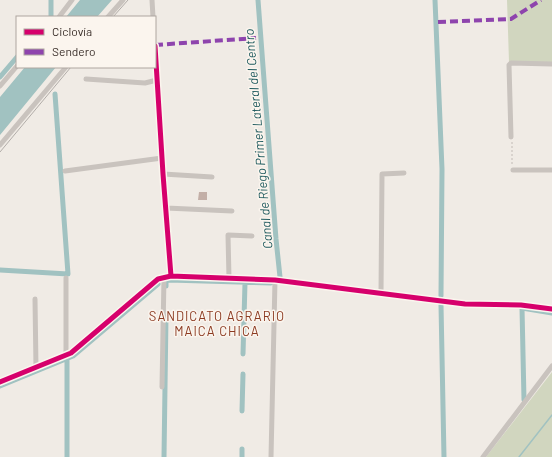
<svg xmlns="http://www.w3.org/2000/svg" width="552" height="457" viewBox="0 0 552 457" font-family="Barlow,sans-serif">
  <rect width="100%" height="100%" fill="#f0ebe5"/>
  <path fill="#d1d6bf" d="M507,0H552V63L509,62Z
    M552,372V457H486Z"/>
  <path fill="#a1c2c1" d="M80,0H112L97,17H66Z
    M25,67H56L0,135V97Z"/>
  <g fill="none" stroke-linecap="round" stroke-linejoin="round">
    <path stroke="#a1c2c1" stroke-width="1.5" d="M519,457L552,415"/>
    <path stroke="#a1c2c1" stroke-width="5" d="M51,0V17
      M258,0L276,239L280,277
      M435,0L442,169L441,296
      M0,77L17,57
      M0,270L68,274L55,94
      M166,286V281L169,280L271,283
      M441,305L444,457
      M243,354L245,283
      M67,358V457
      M0,386L73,356L158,284
      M524,400L522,308L552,313
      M242,411L243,374
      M164,457L166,316
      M242,457V449"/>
  </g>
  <path fill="#c3afa7" d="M199,192H207V200H198Z"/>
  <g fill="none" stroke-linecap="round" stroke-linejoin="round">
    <path stroke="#c2bbb6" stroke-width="1" stroke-dasharray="2 2" stroke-linecap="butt" d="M512,142V165"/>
    <path stroke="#c9c3be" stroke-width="5" d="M152,0L153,17
      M59,17L72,0
      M108,17L123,0
      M155,46L163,174L171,276
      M86,79L145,83L157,80
      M0,86L17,66
      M511,137L509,65L511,63L552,64
      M0,145L66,67
      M513,170H552
      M65,171L162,158
      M163,174L212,177
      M166,208L232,211
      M229,278L228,235L252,236
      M381,294L382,174L404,173
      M35,299L36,368
      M66,355V278
      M0,382L71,353L158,279L171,276L275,280L465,304L521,305L552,309
      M162,387L164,277
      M271,457L275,280
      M483,457L552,366"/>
    <path stroke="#b1aca8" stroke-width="1" d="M113,17L128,0
      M0,152L71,67"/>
    <path stroke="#8e44ad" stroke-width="4" stroke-dasharray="8 4" stroke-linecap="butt" d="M438,22L511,19L541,0
      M155,45L256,38"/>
    <defs>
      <path id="cycleway" d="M155,46L163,174L171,276
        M0,382L71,353L158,279L171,276L275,280L465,304L521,305L552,309"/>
    </defs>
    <use href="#cycleway" stroke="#fbf5ee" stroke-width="8"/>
    <use href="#cycleway" stroke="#d6006c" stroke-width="5"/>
  </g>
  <g text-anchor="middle" stroke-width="3" stroke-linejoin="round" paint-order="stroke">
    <g font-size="13" font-style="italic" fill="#1f5a5e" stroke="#fbf5ee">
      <text transform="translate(258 139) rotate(-95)" y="5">Canal de Riego Primer Lateral del Centro</text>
    </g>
    <g font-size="13" letter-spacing="1" fill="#8c3b22" stroke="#fbf5ee">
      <text x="217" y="321">SANDICATO AGRARIO<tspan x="217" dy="15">MAICA CHICA</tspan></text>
    </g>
  </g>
  <rect x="16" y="16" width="140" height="52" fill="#fbf5ee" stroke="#aea6a0"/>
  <rect x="24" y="29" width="20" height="6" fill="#d6006c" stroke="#aea6a0"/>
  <text x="52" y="36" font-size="12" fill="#3b302b">Ciclovía</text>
  <rect x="24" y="49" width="20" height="6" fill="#8e44ad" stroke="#aea6a0"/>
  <text x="52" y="56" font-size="12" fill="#3b302b">Sendero</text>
</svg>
